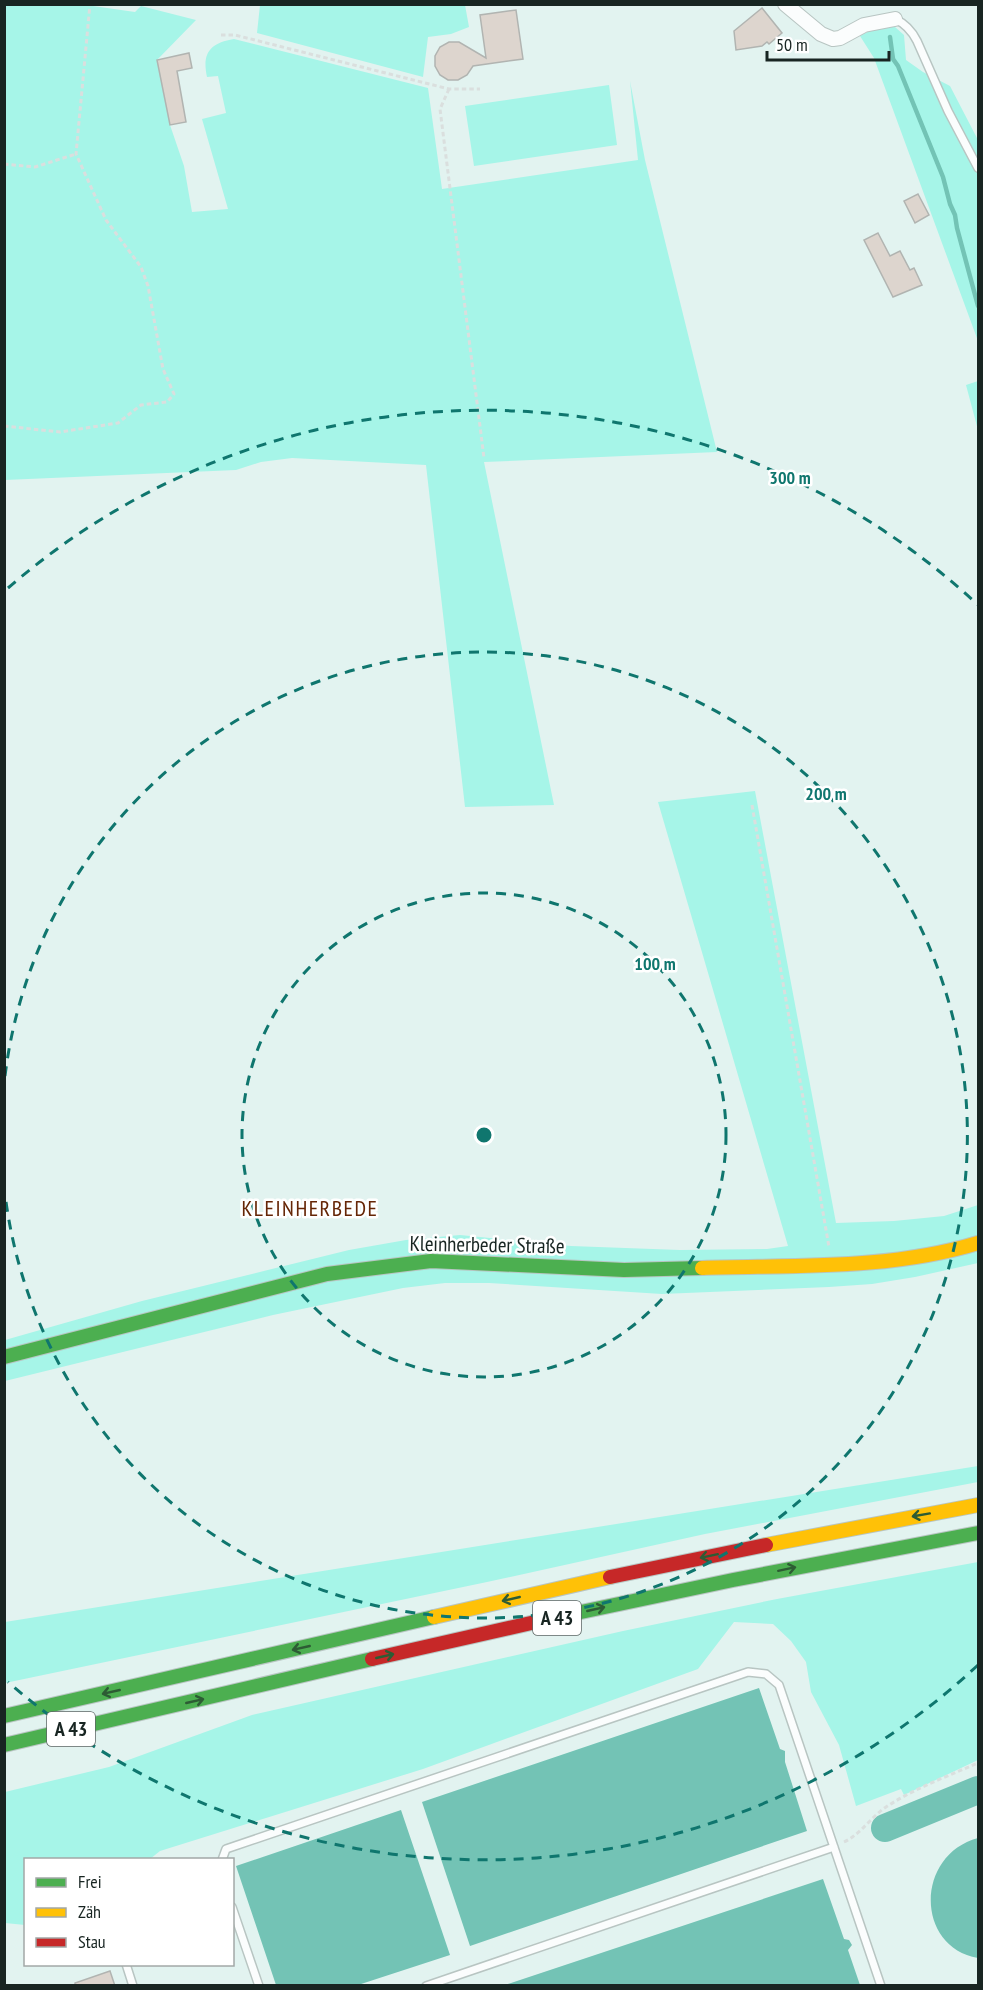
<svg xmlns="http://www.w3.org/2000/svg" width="983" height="1990" viewBox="0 0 983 1990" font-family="'PT Sans Narrow',sans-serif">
  <rect width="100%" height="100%" fill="#e2f3f0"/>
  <path fill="#a6f5e8" d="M4,5H86L135,12L141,6L196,20L157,60L170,125L184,166L192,212L228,209L202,119L226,113L218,76L207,77C202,54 209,43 234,39L428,88L442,189L638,160L630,81L645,160L717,452L484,462L554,805L465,807L426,465L292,458L261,462L236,470L5,480Z
    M260,5H465L469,27L451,34L428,37L423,77L257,33Z
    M877,27H895L904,35L906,60L923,72L950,86L978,140V341L874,58L860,36Z
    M609,85L617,145L474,166L465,106Z
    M978,381V430L966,385Z
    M755,791L836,1223L894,1221L944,1216L978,1205V1263L915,1277L872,1284L829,1287L662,1294L489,1283H445L403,1288L273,1315L5,1381V1340L142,1301L349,1250L406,1240L460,1235L571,1246L680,1250L767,1249L788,1246L658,802Z
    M978,1466V1482L705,1534L487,1582L5,1683V1622Z
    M978,1562V1760L904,1795L901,1789L856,1806L839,1745L811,1692L806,1662L791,1641L773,1624L734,1622L698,1669L423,1769L160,1851L150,1859L26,1860L25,1925L5,1923V1792L109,1767L252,1715L623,1631L777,1599Z"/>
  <path fill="#73c3b5" d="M759,1688L780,1749L785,1751V1762L807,1831L470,1946L422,1802Z
    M401,1810L450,1955L358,1985H276L236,1866Z
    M978,1838V1958C915,1947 915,1855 978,1838Z
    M823,1879L844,1939L849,1940L852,1945L848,1950L860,1985H505Z"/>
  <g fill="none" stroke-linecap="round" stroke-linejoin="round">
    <path stroke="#73c3b5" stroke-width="4.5" d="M890,37L893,59L898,66L943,177L950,204L955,215L957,228L978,306"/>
    <path stroke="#73c3b5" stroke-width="28" d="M885,1828L978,1790"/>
  </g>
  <path fill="#ddd5ce" stroke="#b1b4b1" stroke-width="1.5" d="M762,8L782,33L769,44L767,42L762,46L736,50L734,31Z
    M516,10L523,59L473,66L467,75L458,80H448L440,75L435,66V56L440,47L449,42H459L486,58L480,15Z
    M189,53L192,68L177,71L186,122L170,125L157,60Z
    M918,194L929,215L915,223L904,201Z
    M878,233L890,256L900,251L910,270L914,268L922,285L893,297L864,240Z
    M110,1971L115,1986H75V1983Z"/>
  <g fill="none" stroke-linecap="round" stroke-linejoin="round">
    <defs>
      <path id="lane" d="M895,19C906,24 912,31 917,41L948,111L978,168
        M222,1860L226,1849L748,1672L766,1674L779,1685L881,1986
        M232,1907L259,1986
        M126,1964L133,1986
        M426,1986L834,1847"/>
      <path id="street" d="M785,4L821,34L833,39L840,38L864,25L895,19"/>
      <path id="fast" d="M4,1357L327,1274L431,1261L624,1270L702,1268
        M562,1616L733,1580L978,1533
        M4,1716L434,1617
        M4,1745L372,1659"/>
      <path id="slow" d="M702,1268C794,1265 889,1270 978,1243
        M766,1545L978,1505
        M434,1617L610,1577"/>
      <path id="jam" d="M610,1577L766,1545
        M372,1659L562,1616"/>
    </defs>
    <use href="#lane" stroke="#b8c5c2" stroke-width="10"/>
    <use href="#street" stroke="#b8c5c2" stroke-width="16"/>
    <use href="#fast" stroke="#b8c5c2" stroke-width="16"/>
    <use href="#slow" stroke="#b8c5c2" stroke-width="16"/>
    <use href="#jam" stroke="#b8c5c2" stroke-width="16"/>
    <path stroke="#dadfde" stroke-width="3" stroke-dasharray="4.5 3" stroke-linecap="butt" d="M221,35H235L449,89H480
      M449,89L440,109L484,458
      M4,164L35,167L76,154
      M4,426L60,432L118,423L141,405L167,402L174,394L163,369L148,286L141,267L106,220L76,154L90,4
      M752,805L829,1247
      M844,1842C861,1834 871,1817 886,1807C915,1788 948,1776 978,1763"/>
    <use href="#lane" stroke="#fbfdfd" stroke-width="7"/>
    <use href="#street" stroke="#fbfdfd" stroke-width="14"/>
    <use href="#fast" stroke="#4caf50" stroke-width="14"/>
    <use href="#slow" stroke="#ffc107" stroke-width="14"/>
    <use href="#jam" stroke="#c62828" stroke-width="14"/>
  </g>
  <defs><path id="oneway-shaft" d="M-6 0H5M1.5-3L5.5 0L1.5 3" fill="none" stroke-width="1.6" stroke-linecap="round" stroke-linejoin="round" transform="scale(1.5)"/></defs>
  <g stroke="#2d5c34">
    <use href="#oneway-shaft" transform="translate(921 1515) rotate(170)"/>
    <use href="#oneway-shaft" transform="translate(709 1556) rotate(168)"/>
    <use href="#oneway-shaft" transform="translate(787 1569) rotate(-12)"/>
    <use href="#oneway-shaft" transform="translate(511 1599) rotate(167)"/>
    <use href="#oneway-shaft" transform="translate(596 1609) rotate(-13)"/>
    <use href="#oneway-shaft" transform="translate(301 1648) rotate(167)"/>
    <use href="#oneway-shaft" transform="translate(385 1656) rotate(-13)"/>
    <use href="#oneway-shaft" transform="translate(111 1692) rotate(167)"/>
    <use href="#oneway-shaft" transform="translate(195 1701) rotate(-13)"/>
  </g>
  <g fill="none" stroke="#0f766e" stroke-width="3" stroke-dasharray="10 8">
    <circle cx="484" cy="1135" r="242"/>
    <path d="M5 1076A483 483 0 1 1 5 1194"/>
    <path d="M978 1665A725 725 0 0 1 8 1682M8 588A725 725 0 0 1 978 605"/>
  </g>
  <g text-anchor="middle" stroke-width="5" stroke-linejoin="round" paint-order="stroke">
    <g fill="#fff" stroke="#5d6664" stroke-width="1.5">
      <rect x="533" y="1601" width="48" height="34" rx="4.5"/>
      <rect x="47" y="1712" width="48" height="34" rx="4.5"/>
    </g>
    <g font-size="20" font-weight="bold" fill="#182522">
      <text x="557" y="1625">A 43</text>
      <text x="71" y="1736">A 43</text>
    </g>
    <g font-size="21" fill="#182522" stroke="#fff">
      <text transform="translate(487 1245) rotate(1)" y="7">Kleinherbeder Straße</text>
    </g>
    <g font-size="22" letter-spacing="1.5" fill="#652606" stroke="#fff">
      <text x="310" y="1216">KLEINHERBEDE</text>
    </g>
  </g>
  <circle cx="484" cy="1135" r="9" fill="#0f766e" stroke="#fff" stroke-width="3"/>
  <g font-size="18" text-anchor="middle" font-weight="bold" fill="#0f766e" stroke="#fff" stroke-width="5" stroke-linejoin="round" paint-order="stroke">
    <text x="790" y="484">300 m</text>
    <text x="826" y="800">200 m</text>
    <text x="655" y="970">100 m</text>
  </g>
  <rect width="983" height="1990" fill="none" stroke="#182522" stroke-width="12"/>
  <rect x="24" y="1858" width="210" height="108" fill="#ffffff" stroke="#a3a8a7" stroke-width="1.5"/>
  <rect x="36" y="1878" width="30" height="9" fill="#4caf50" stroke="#a3a8a7" stroke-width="1.5"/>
  <text x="78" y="1888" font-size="18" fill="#182522">Frei</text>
  <rect x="36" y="1908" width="30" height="9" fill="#ffc107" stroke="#a3a8a7" stroke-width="1.5"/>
  <text x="78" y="1918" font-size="18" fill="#182522">Zäh</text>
  <rect x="36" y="1938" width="30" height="9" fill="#c62828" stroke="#a3a8a7" stroke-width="1.5"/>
  <text x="78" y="1948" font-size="18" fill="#182522">Stau</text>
  <path d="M767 51v9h122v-9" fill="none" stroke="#182522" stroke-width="3"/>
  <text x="776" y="51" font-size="18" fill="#182522" stroke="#ffffff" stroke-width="4.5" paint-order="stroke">50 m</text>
</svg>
